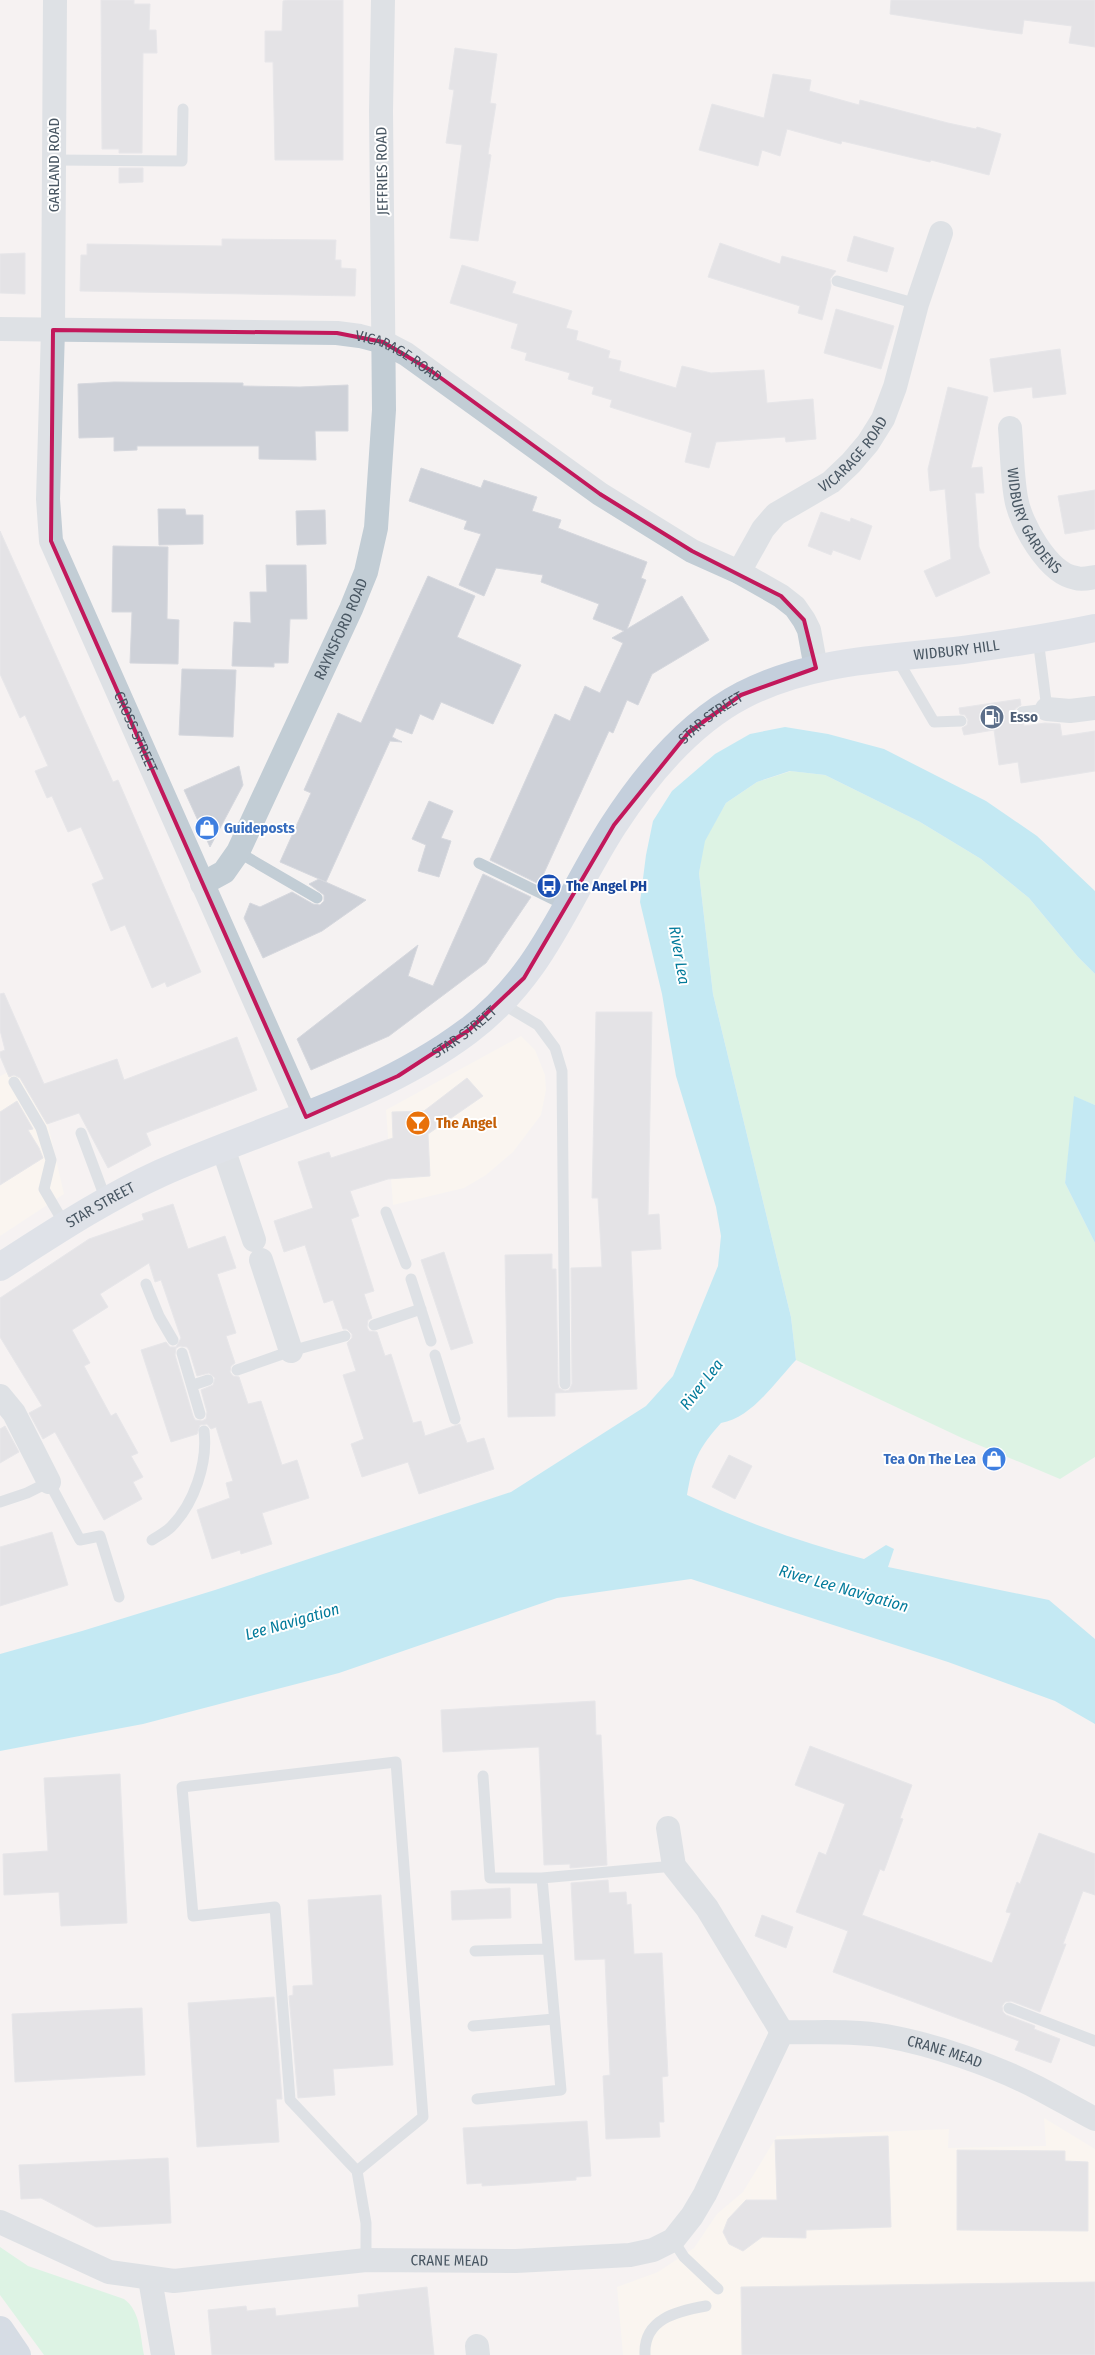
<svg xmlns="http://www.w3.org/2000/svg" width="1095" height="2355" viewBox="0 0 1095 2355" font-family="'Fira Sans Condensed',sans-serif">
  <rect width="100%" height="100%" fill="#f5f2f2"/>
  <path fill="#fef9ed" d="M521,1036L535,1050L545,1075L546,1090L541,1115L513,1152L486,1175L464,1188L393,1205L386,1110Z
    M33,1060L64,1194L0,1236V1076Z
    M1044,2118L1095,2149V2355H623L617,2287L658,2272L694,2248L717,2214L743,2192L777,2136L949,2129L948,2148L1046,2146Z"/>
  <path fill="#bff4d3" d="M791,771L825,775L920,822L981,859L1029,898L1078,957L1095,974V1105L1075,1097L1065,1183L1095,1243V1457L1060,1479L962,1438L796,1360L791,1317L713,994L699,873L704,841L726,803L757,782Z
    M0,2247L28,2266L124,2299C141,2311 140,2336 144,2355H44L0,2295Z"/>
  <path fill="#88def4" d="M785,727L828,734L884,749L986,801L1037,836L1095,891V974L1078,957L1029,898L981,859L920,822L825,775L790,771L757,782L726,803L705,841L699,873L713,994L791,1317L796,1360C775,1382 752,1418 721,1423C698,1449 693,1460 687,1495C744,1522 802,1543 864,1559L886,1545L894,1549L888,1567L1049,1600L1095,1639V1724L1055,1701L948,1662L691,1579L557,1598L339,1673L143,1724L0,1751V1654L82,1631L215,1590L511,1492L646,1406L673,1376L718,1266L721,1236L716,1207L676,1076L662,994L640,902L646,855L653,821L672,791L715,754L750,734Z
    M1074,1096L1095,1105V1243L1065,1183Z"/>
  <path fill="#ced1d8" stroke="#d6d8de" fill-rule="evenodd" d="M101,0H134V4H150L149,30H156L157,53H143L142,153H119V149H102Z
    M288,0H343V160H275L273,62H265V31H282L283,1Z
    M891,0H1095V47L1069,43L1072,26L1024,20L1022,34L992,30L890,14Z
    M455,48L497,54L490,103L496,104L488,154L491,155L478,241L450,238L462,145L446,143L454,90L449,89Z
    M773,74L811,80L809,91L859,105L860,100L948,123L976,129L977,127L1001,134L989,175L931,160L930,162L842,141L841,144L787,129L780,156L762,150L758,166L699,150L712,104L764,118Z
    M119,168H143V182L119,183Z
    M854,236L894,248L887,272L847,261Z
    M222,239L336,240L335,260H341V268L356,269L355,296L80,291L81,255H87V244L222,246Z
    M720,243L780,264L782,256L836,271L830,279L831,286L822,320L798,313L800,306L708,277Z
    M25,253V294L0,293V254Z
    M462,265L516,282L512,293L572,311L566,328L578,331L576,340L610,351L608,358L621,361L619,371L676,388L682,366L711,373L764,370L767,403L813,399L816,439L786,442L785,437L716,442L709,468L685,462L692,433L610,407L612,400L592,394L594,387L568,379L570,373L525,360L527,353L511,348L518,324L450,303Z
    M836,309L894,326L881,369L824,353Z
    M1060,349L1066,394L1033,398L1032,387L994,392L990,359Z
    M114,382L243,383V386L300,387L348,385V431H315L316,460L259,459V446H137V450L114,451V437L79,438L78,384Z
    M948,387L988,397L971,468L982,467L984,493H975L979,547L990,573L936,597L924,571L951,559L945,489L930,491L928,469Z
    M421,468L481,488L484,480L537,497L532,511L561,520L558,528L647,562L641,578L646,580L627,629L682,596L709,640L652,674L638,705L627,700L613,733L609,731L539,884L490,860L555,714L570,721L585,686L600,693L623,643L612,638L624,631L593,619L599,604L541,582L543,575L496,568L484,596L459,585L481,534L464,529L467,521L409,501Z
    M1095,490V529L1065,534L1058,496Z
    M158,509H185L186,515H203V544L159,545Z
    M325,510L326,544L297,545L296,511Z
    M821,512L850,522L851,518L872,526L860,560L833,550L831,555L808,546Z
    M0,531L113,782L118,780L201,972L167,987L165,982L152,988L125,925L111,931L92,884L104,879L81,827L68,832L52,796L47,798L35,771L48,766L25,715L20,718L0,674Z
    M113,546L168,547L167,619L179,620L178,664L130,663L132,612H112Z
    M266,565H306L307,619H290L288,663H274V667L232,666L234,622L251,623L250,592H267Z
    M428,576L475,596L457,637L521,665L493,724L441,702L433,720L420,714L412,734L396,728L392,737L402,742L390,741L326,882L280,862L311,793L304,790L338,713L361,723Z
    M182,669L236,670L233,737L179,735Z
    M1020,699L1021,705L1015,709V713L1019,719H1023L1024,726L1045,723L1060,724L1062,736L1095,731V771L1021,783L1018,762L999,765L994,730L964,735L962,728L967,725L968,720L965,715L960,714L959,708Z
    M239,766L243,785L210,847L184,790Z
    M429,801L453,811L441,838L451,841L439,877L418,871L426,845L412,839Z
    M483,874L531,897L486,963L389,1036L311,1070L297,1039L418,945L408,976L433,986Z
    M319,879L366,900L322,931L263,958L244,918L250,903L260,907L292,892L313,904L320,905L324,901V895L309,884Z
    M4,993L44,1084L117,1059L124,1080L237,1037L257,1090L146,1133L151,1145L108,1168L79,1113L47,1124L20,1078L14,1075L9,1077L0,1056V1052L5,1050L0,1030V994Z
    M596,1012H652L648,1215L659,1214L661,1249L631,1251L637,1389L555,1393V1416L508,1417L505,1255L552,1254V1269H556L558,1384L559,1388L565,1391L569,1390L572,1384L571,1268L602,1267L598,1198H592Z
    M467,1078L483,1096L428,1134L430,1176L388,1179L350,1191L359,1216L351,1219L374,1291L364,1294L372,1318L368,1320L367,1327L369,1331L377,1332L385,1356L391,1354L413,1423L421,1421L425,1436L460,1424L467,1443L484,1438L494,1469L419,1494L408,1462L362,1477L351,1444L364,1439L343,1375L356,1371L347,1343L352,1338V1334L347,1329H343L333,1300L324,1303L305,1245L284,1252L274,1221L313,1208L298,1162L329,1152L331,1158L393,1138L392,1112L424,1111Z
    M17,1101L33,1129L28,1130L39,1148L43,1158L0,1185V1112Z
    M173,1204L188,1249L225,1236L236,1268L217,1274L236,1333L226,1336L235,1363L231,1366L230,1372L233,1376L239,1377L248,1404L261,1401L282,1465L297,1460L309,1498L262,1513L272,1544L241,1554L240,1550L212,1559L197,1510L230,1498L226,1483L233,1481L216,1427L211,1429L207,1424L200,1425L197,1434L171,1442L141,1350L166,1342L170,1347H176L181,1338L161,1280L155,1282L149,1263L100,1294L108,1307L72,1330L90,1363L84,1366L111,1416L116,1413L138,1453L131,1456L143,1477L133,1482L142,1499L104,1520L55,1432L43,1439L29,1413L42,1406L0,1337V1298L89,1239L144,1220L142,1214ZM180,1346L187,1347L189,1350L197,1376L209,1373L215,1378L213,1385L201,1390L207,1412L206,1419L202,1421L195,1420L193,1416L175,1355L176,1348Z
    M444,1252L473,1343L451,1350L421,1260Z
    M5,1426L19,1452L0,1463V1429Z
    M729,1455L752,1466L735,1499L712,1487Z
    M52,1532L68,1585L0,1606V1547Z
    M595,1701L596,1735H601L607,1865L570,1868V1864L544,1865L539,1747L443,1752L441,1710Z
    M810,1746L912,1785L900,1818L903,1819L884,1871L880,1869L862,1915L992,1963L1011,1913L1006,1912L1017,1882L1020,1884L1039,1833L1095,1854V1895L1083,1891L1063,1944H1066L1040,2012L1011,2001L1005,2002L1002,2006L1003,2012L1006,2015L1035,2026L1034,2029L1060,2039L1051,2063L1015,2050L1019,2041L833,1972L848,1931L796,1912L819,1852L826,1855L845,1804L795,1785Z
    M120,1774L127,1923L61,1926L59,1892L4,1895L3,1854L48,1851L44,1778Z
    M608,1880L609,1893L626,1892L627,1905L631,1904L634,1954L662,1953L668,2076L662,2077L664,2122H659L660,2137L606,2139L603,2076L610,2075L605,1959L575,1960L571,1883Z
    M510,1888L511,1918L452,1920L451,1891Z
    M381,1895L393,2065L333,2069L335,2095L298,2098L289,1996L293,1995V1986L313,1985L308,1900Z
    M762,1915L793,1927L786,1948L755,1936Z
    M274,1997L282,2099H276L279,2142L197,2147L188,2003Z
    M142,2008L145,2075L15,2082L12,2014Z
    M587,2121L591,2176L576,2177V2180L517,2184L482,2186V2183L467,2184L463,2128Z
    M888,2136L891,2227L806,2230V2238L762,2237L743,2251L729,2244L723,2232L728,2219L746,2200H777L775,2140Z
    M957,2150L1065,2151V2161L1088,2162V2231L957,2230Z
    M168,2158L171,2223L96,2227L41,2198L21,2199L19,2165Z
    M1095,2282V2355H742L741,2287Z
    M427,2287L434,2355H212L208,2310L246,2306L247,2311L275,2308L276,2316L359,2307L358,2295Z"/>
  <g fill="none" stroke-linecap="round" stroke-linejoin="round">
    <path stroke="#c2cdd5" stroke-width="11" d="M54,160L182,161L183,109
      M837,281L917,304
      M896,657L934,722L961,721
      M1022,712L1047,709L1038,639
      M238,852L317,898
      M479,863L567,906
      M501,1003L538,1025L555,1048L562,1071L565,1384
      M14,1082L41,1128L51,1160L44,1189L65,1225
      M81,1133L106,1200
      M386,1212L406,1264
      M411,1279L431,1341
      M146,1284L159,1316L173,1340
      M374,1325L421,1309
      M182,1353L200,1414
      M435,1355L455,1419
      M237,1370L291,1351L345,1336
      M193,1385L208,1380
      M0,1502L27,1493L49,1482L80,1540L100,1536L119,1597
      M152,1540C158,1536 166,1532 171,1527C194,1504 208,1463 204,1431
      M483,1776L490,1878H542
      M475,1951L548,1949
      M1009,2008L1095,2041
      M473,2026L554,2019
      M477,2099L561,2090L542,1878L674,1866
      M357,2171L423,2117L396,1762L182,1787L193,1916L275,1907L290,2100L357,2171L366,2223V2260
      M673,2240L684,2257L718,2289
      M645,2355C643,2319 677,2311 706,2306"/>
    <g stroke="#c2cdd5" stroke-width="24">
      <path id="s1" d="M55,0L53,330L48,499L51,541L306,1117"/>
      <path id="s2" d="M0,329L337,333L360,336L383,342L406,354L600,494L692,551L739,572L781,596L795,607L804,620L809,630L816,668"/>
      <path id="s3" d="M1010,428C1012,451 1012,475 1016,498C1020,523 1048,574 1076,578C1082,580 1089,578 1095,577"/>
      <path id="s4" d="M739,572L763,529L776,514L831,482L851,463L868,443L883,419L895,387L917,304L941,233"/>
      <path d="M1047,709L1070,711L1095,708"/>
      <path id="s5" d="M202,884L224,872L238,852L351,609L366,572L376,528L384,410L381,111L383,0"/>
      <path d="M223,1148L254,1240"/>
      <path d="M261,1260L291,1351"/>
      <path d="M0,1396L14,1413L49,1482"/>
      <path d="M668,1828L674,1866L707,1908L782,2032"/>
      <path id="s6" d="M782,2032C816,2033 852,2030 886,2036C932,2044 996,2066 1038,2088C1057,2098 1076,2109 1095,2119"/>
      <path id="s7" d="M0,2222L109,2272L174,2281L366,2260L516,2261L630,2255L653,2250L673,2240L692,2216L705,2194L782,2032"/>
      <path d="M150,2279L163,2355"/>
      <path d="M477,2346L478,2355"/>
    </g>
    <path stroke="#c4cfdc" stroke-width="28" id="s8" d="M0,1267C53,1233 104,1199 161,1173C264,1127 376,1100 468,1031C543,975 565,901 613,826C646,775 689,723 743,695C813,659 888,659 963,650C1007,644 1052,637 1095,628"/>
    <path stroke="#b0c2d3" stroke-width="28" d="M0,2330L17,2355"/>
  </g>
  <path d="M0 0H1095V2355H0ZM53,330L337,333L383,342L430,370L600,494L692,551L781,596L804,620L816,668L741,695L689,732L614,825L524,978L469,1030L398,1076L306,1117L51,541Z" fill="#f5f2f2" fill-opacity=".55" fill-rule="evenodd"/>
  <path fill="none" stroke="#c2185b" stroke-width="4" stroke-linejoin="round" d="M53,330L337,333L383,342L430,370L600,494L692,551L781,596L804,620L816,668L741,695L689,732L614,825L524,978L469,1030L398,1076L306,1117L51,541Z"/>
  <defs>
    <symbol id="fuel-disc" viewBox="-11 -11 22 22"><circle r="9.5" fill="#5c6f8a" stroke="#fff"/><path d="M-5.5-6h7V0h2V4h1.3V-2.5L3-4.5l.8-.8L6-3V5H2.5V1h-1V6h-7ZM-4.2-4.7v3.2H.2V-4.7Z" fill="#fff"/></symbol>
    <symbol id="shop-disc" viewBox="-11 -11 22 22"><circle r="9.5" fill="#3f7fe0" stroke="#fff"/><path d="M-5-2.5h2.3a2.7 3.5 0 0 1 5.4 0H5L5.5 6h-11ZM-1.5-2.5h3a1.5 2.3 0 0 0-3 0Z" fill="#fff"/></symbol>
    <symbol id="bus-disc" viewBox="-11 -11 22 22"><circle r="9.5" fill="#1a4fb4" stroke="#fff"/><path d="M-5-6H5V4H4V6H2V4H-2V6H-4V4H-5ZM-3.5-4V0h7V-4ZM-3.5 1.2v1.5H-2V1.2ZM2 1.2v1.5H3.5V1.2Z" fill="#fff"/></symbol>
    <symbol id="bar-disc" viewBox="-11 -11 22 22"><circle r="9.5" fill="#e8710a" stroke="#fff"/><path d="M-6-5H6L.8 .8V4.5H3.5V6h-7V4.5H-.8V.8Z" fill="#fff"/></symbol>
  </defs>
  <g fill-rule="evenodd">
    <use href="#fuel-disc" x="978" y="703" width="28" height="28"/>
    <use href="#shop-disc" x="193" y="814" width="28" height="28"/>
    <use href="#bus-disc" x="535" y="872" width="28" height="28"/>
    <use href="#bar-disc" x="404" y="1109" width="28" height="28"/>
    <use href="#shop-disc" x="980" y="1445" width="28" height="28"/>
  </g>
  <g text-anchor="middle" stroke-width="4" stroke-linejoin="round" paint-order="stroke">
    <g font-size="15" fill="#485662" stroke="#fff">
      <text transform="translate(54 165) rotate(-90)" y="5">GARLAND ROAD</text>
      <text transform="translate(382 171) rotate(-91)" y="5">JEFFRIES ROAD</text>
      <text dy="5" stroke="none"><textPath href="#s2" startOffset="404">VICARAGE ROAD</textPath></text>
      <text dy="5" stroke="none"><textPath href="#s4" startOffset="168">VICARAGE ROAD</textPath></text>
      <text dy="5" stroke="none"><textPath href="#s3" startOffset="98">WIDBURY GARDENS</textPath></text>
      <text dy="5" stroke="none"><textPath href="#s5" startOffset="295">RAYNSFORD ROAD</textPath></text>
      <text dy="5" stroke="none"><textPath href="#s8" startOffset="1185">WIDBURY HILL</textPath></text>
      <text dy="5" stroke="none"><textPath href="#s8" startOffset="926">STAR STREET</textPath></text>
      <text dy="5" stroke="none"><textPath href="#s1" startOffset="750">CROSS STREET</textPath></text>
      <text dy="5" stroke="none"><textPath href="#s8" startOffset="522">STAR STREET</textPath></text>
      <text dy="5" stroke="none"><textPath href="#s8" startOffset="118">STAR STREET</textPath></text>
      <text dy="5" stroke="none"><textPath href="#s6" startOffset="165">CRANE MEAD</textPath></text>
      <text dy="5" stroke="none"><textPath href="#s7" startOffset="462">CRANE MEAD</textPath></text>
    </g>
    <g font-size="15" font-weight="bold" fill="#4e5e75" stroke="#fff" text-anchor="start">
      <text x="1010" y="722">Esso</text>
    </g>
    <g font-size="15" font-weight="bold" fill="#366cbe" stroke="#fff" text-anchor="start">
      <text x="224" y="833">Guideposts</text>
      <text x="976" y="1464" text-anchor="end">Tea On The Lea</text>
    </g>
    <g font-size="15" font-weight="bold" fill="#164399" stroke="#fff" text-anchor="start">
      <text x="566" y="891">The Angel PH</text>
    </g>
    <g font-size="15" font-weight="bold" fill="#c56008" stroke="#fff" text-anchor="start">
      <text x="436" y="1128">The Angel</text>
    </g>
    <g font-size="16" font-style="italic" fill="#037b9b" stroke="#fff">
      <text transform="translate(680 955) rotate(80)" y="6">River Lea</text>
      <text transform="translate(701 1384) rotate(-52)" y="6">River Lea</text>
      <text transform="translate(844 1588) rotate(16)" y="6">River Lee Navigation</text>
      <text transform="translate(292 1621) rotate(-16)" y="6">Lee Navigation</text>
    </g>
  </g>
</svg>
